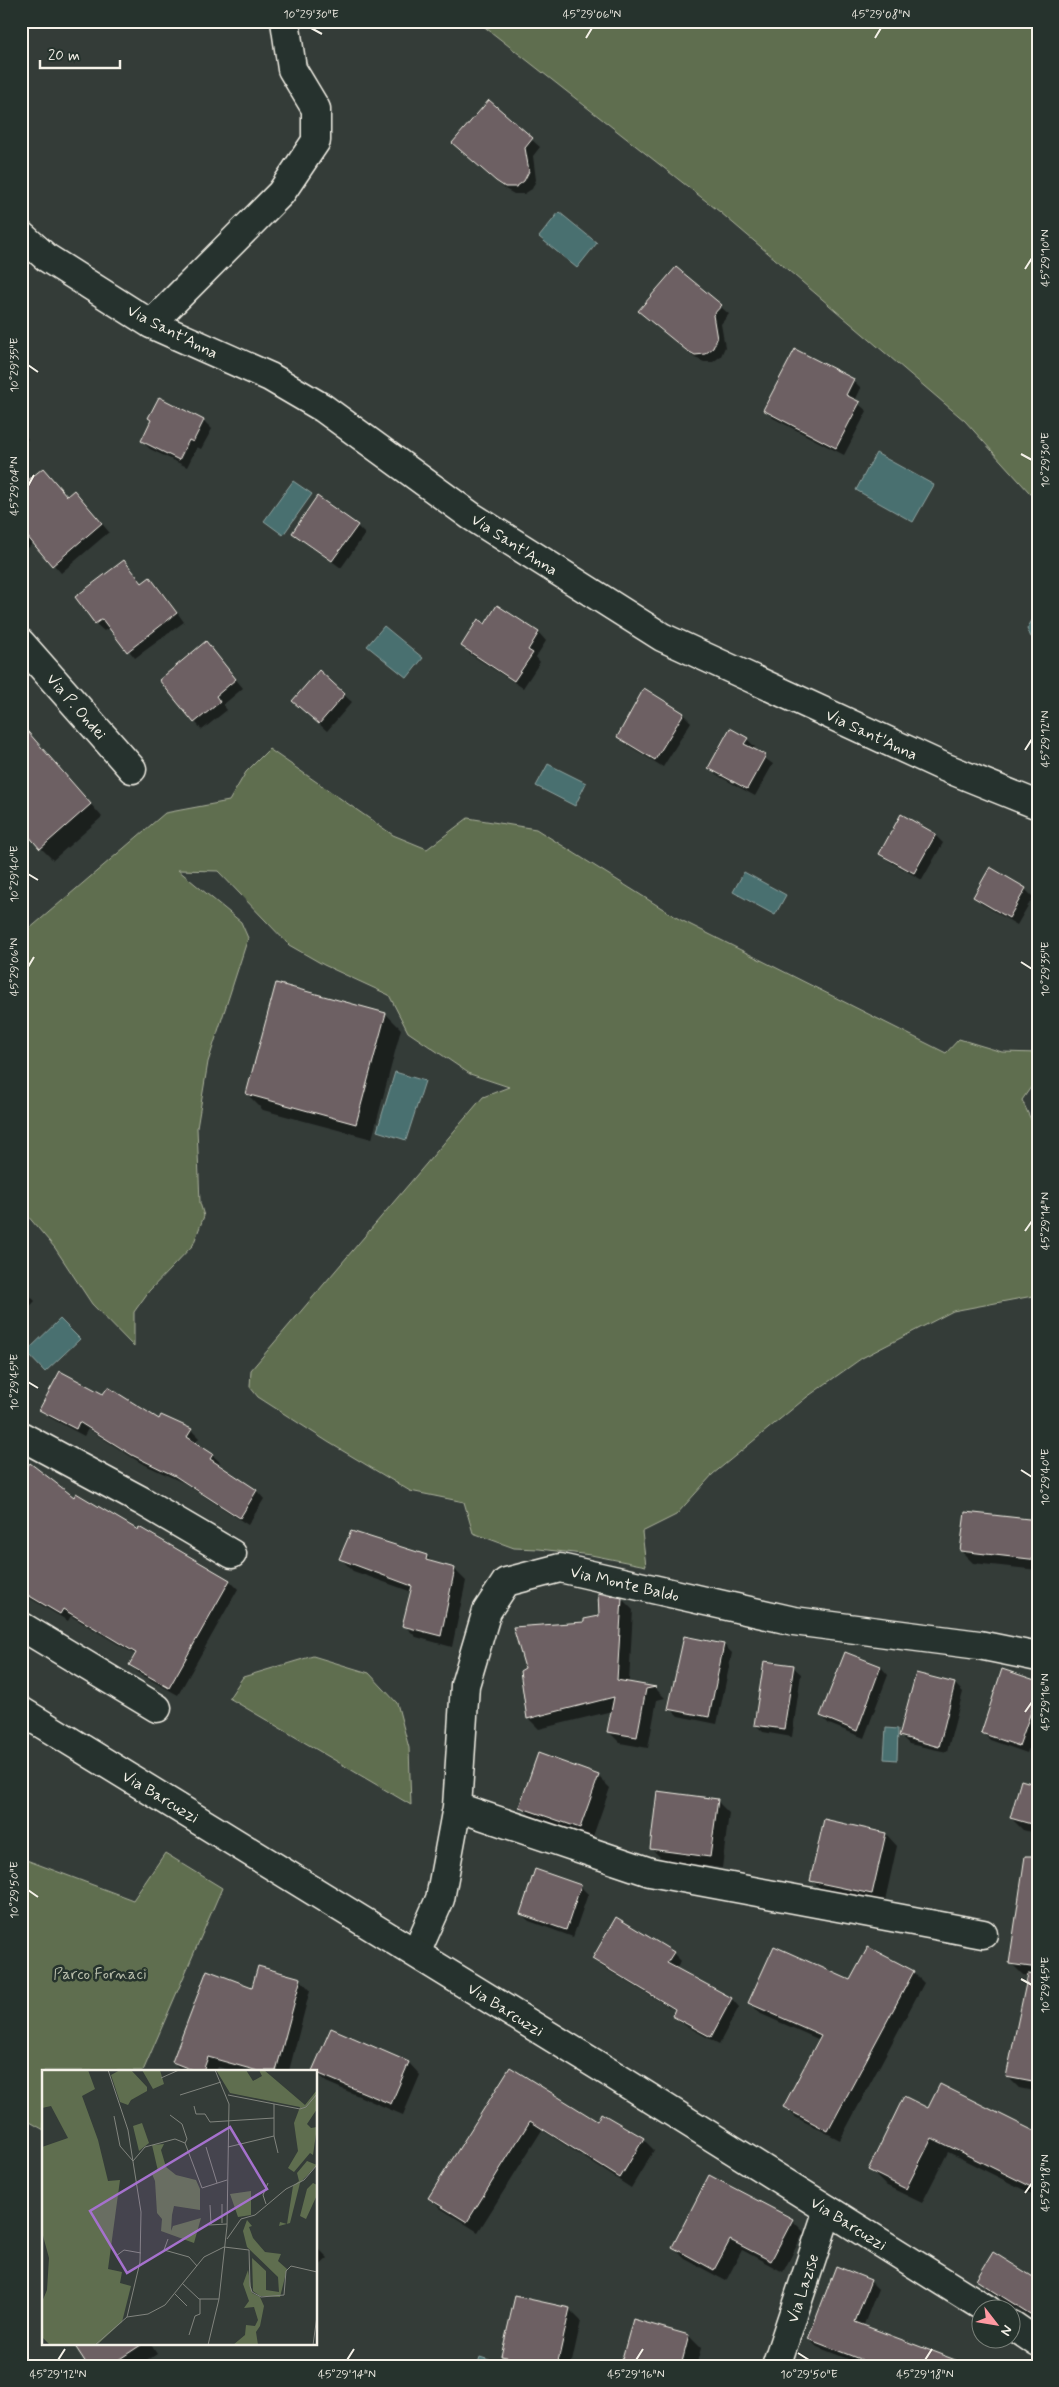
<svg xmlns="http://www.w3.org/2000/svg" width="1059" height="2387" viewBox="0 0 1059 2387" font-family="Mynerve,sans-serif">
  <rect width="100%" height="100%" fill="#343c38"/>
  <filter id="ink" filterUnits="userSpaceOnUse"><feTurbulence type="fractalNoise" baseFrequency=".02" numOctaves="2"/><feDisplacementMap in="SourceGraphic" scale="10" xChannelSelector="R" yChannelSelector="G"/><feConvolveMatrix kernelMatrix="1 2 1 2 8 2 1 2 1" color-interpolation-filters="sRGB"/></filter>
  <g filter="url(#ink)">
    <path fill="#5f6e4f" stroke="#aab09c" d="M477,21H1038V502L965,421L720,212Z
      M269,749L393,835L427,849L468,818L536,829L679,919L946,1053L959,1039L1002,1052L1038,1053V1077L1022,1100L1038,1135V1295L953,1311L862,1358L807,1397L713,1474L676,1515L642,1532L646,1566L591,1555L539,1549L514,1548L473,1533L464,1502L410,1491L328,1442L258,1397L250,1387L251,1370L483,1097L509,1087L470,1074L408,1032L389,995L324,965L289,945L218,871L178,870L241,922L248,938L208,1062L197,1128L200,1203L204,1216L193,1245L149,1291L134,1312V1347L92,1304L55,1248L21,1208V936L165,813L229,801L246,772Z
      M313,1656L369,1673L397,1703L409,1748L411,1805L229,1698L243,1677Z
      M165,1853L222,1888L143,2071H44V2130L21,2117V1858L133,1900Z"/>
    <path fill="#4a6f70" stroke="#8ea3a0" d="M559,212L597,243L577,268L539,237Z
      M876,453L934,485L913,522L856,490Z
      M293,481L312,494L283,535L264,521Z
      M1038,610V638L1031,637L1027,629Z
      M384,626L423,658L407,678L367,646Z
      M548,764L586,783L575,806L536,786Z
      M744,872L786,895L775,915L733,892Z
      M395,1072L425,1081L406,1140L377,1131Z
      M60,1319L80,1339L45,1372L26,1352Z
      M886,1728L898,1729L897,1760L884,1759Z
      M480,2357L508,2366H477Z"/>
    <path fill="#0007" d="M489,102L540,147L533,156L536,180L532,189L524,194H514L505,189L461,151Z
      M676,269L729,314L721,324L725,347L721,356L713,362H704L695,358L640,311Z
      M853,380L861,388L855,401L867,411L844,455L773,418L765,410Z
      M160,398L204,421L212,429L201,449L197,447L187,467L150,449L142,441Z
      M21,431L28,439L21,444Z
      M21,488L82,500L109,532L61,573L34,542L28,548L21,541Z
      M357,526L365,534L341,568L293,532Z
      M124,561L143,584L150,579L158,586L184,622L135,658L110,627L104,631L96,624L76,597Z
      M498,606L539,633L546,641L536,657L540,662L523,688L470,654L462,646L485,625Z
      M209,647L243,688L223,705L227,710L202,730L161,680Z
      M644,690L683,714L691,722L663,767L626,744L618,736Z
      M344,695L352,702L327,731L302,709Z
      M21,724L102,817L53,860L41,848Z
      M747,739L755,747L753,750L773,764L755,796L717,775L709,767Z
      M935,835L943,843L922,880L889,861L881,853Z
      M1025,889L1033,897L1017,925L982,904L974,896Z
      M386,1014L401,1029L372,1139L263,1110L247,1094Z
      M21,1287L35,1301L21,1316Z
      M104,1396L159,1420L161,1417L191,1430L199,1438L195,1444L212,1455L220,1462L218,1466L257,1491L264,1499L248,1525L184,1483L141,1463L88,1429L84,1436L49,1417L41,1410Z
      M74,1498L138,1532L140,1529L230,1581L238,1589L178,1695L138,1673L131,1665L136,1655L71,1616L68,1621L31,1599L23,1591Z
      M1038,1522V1570L973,1563L961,1551Z
      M426,1556L434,1564L454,1569L466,1581L452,1647L416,1637L404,1625L412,1592L353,1571L341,1559Z
      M622,1599L633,1610L629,1683L655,1688L665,1698L657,1700L648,1748L620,1743L608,1731L612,1711L539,1729L528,1718L585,1623L600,1617Z
      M724,1645L732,1653L717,1724L678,1716L670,1708Z
      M793,1667L801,1674L792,1737L763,1732L756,1725Z
      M881,1667L888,1675L864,1738L829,1724L821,1716Z
      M917,1674L955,1684L963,1692L947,1752L909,1744L901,1736Z
      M1038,1682V1722L1027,1753L990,1740L982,1732Z
      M598,1776L610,1788L592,1839L533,1818L521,1806Z
      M1038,1787V1834L1023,1830L1011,1818Z
      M717,1801L729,1813L722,1868L663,1860L651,1848Z
      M886,1834L897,1846L884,1905L823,1892L812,1880Z
      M1038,1876V2092L1019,2088L1007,2076L1029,1976L1023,1975L1011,1963Z
      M580,1886L588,1894L573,1937L529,1921L521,1914Z
      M673,1953L681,1961L676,1969L732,1999L739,2007L719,2044L681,2023L673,2016L676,2011L601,1966L593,1958Z
      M913,1972L924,1983L840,2140L795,2117L785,2106L820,2040L761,2014L750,2003L851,1982Z
      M300,1979L310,1990L289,2071H234L218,2067L216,2071H182L173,2062L253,1989Z
      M409,2063L420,2075L403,2115L326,2082L316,2073V2071Z
      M511,2068L597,2123L643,2139L654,2150L631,2188L542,2130L478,2232L440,2208L429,2198Z
      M928,2110L1038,2134V2197L948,2152L922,2203L885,2185L869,2169Z
      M792,2220L804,2232L783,2272L742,2250L726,2281L685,2259L673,2247Z
      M316,2246L328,2258L316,2269Z
      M977,2280L1038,2281V2322L989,2291Z
      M870,2281L878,2289L863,2327L866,2366L817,2347L809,2339Z
      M569,2309L581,2321L571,2366H513L503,2355Z
      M634,2321L689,2336L701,2348L696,2366H621Z
      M75,2343H150L157,2354L139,2366H89Z"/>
    <path fill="#6d6163" stroke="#f4f1e8" d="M489,100L533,138L525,148L529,171L524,181L516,187H505L496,181L452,143Z
      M676,267L722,305L713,315L717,339L713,348L705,354L695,355L686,350L638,311Z
      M795,349L854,379L846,395L860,402L836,448L763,410Z
      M159,397L204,420L193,442L189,440L179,460L141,441L151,420L148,418Z
      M43,468L67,496L74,490L102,523L52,566L21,529V486Z
      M317,496L358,525L332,561L292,533Z
      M124,560L142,583L150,577L177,613L127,652L102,619L95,624L75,597Z
      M497,605L539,632L528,650L533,653L514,681L461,646L478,619L485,624Z
      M206,641L236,679L216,696L220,702L194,723L159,680Z
      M319,670L345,694L319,724L292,701Z
      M644,688L684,713L655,760L617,737Z
      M21,724L91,804L40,849L21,827Z
      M730,728L748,738L744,744L766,755L747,789L708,768Z
      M901,814L936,834L914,873L879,854Z
      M990,867L1026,888L1009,918L973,897Z
      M276,983L386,1013L356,1124L246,1094Z
      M60,1371L103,1394L108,1387L159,1419L161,1415L192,1429L187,1437L213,1454L210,1459L257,1490L240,1518L175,1476L132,1455L79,1422L76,1429L39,1410Z
      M30,1463L74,1497L76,1493L138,1530L139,1527L230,1580L169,1688L129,1665L136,1653L63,1609L60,1614L21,1591V1475Z
      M965,1512L1038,1520V1560L960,1551Z
      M351,1531L427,1555L426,1560L455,1568L441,1636L402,1626L412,1586L339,1559Z
      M598,1593L622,1598L617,1680L656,1687L646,1689L637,1737L607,1732L614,1697L527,1719L520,1671L525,1668L513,1627L584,1622V1619L599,1616Z
      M684,1636L724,1644L709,1717L668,1709Z
      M845,1652L881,1666L857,1731L820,1716Z
      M764,1661L794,1665L784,1729L754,1725Z
      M1002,1669L1038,1681V1692L1019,1746L981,1733Z
      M916,1673L955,1683L939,1747L899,1736Z
      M538,1753L599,1775L580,1828L519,1807Z
      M1021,1780L1038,1785V1826L1010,1818Z
      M657,1791L718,1799L710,1857L650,1849Z
      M824,1819L886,1833L872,1894L810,1881Z
      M1025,1856H1038V1968L1009,1964Z
      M535,1869L581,1885L566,1930L520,1914Z
      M616,1917L674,1952L667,1963L732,1998L711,2037L672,2016L675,2009L592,1959Z
      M774,1946L850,1980L868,1947L914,1971L828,2131L783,2107L821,2035L748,2003Z
      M258,1966L301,1978L276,2071H258L208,2057L203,2071H195L172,2062L207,1970L252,1987Z
      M1028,1974L1038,1975V2083L1006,2077Z
      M331,2028L409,2062L391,2104L312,2071Z
      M510,2067L597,2121L601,2113L644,2138L620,2178L530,2121L467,2222L428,2198Z
      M940,2084L1038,2133V2190L932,2138L906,2189L868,2170L904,2096L928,2108Z
      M709,2175L793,2219L771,2261L730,2240L714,2270L672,2247Z
      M993,2252L1038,2280V2319L976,2280Z
      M836,2266L871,2280L855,2322L966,2364L965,2366H860L862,2360L808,2339Z
      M515,2296L570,2308L557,2366L501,2356Z
      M633,2319L689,2335L681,2366H620Z
      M73,2343H144L109,2366H88Z"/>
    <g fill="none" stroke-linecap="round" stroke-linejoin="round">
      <defs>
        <path id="minor" d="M21,235L47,258L151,324L270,377L323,408L471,516L662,637L944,767L1038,805
          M151,324L281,193L316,141V109L292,69L285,21
          M21,643L132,769
          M21,1436L142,1501L232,1554
          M21,1626L157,1708
          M457,1807L650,1872L983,1934
          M416,1953L440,1899L457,1807L465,1685L487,1611L506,1582L560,1568L794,1621L979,1645L1038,1657
          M776,2366L828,2210"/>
        <path id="tertiary" d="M21,1711L610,2073L988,2310
          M1012,2325L1038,2343"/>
      </defs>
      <use href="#minor" stroke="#f4f1e8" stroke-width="31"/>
      <use href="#tertiary" stroke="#f4f1e8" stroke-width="31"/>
      <use href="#minor" stroke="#26332d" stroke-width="28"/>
      <use href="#tertiary" stroke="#26332d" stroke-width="28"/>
    </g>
  </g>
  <path fill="none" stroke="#f4f1e8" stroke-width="2" d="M311,28L322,34M586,38L592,28M875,38L881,28M1025,269L1032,258M28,365L38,372M1021,454L1032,460M28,486L34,475M1025,750L1032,739M28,874L38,880M1021,962L1032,969M28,967L34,957M1025,1231L1032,1221M28,1382L38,1388M1021,1470L1032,1477M1025,1712L1032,1702M28,1890L38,1897M1021,1979L1032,1985M1025,2193L1032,2183M798,2353L809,2360M58,2360L65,2349M347,2360L354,2349M636,2360L643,2349M925,2360L932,2349"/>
  <g text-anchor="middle" stroke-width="5" stroke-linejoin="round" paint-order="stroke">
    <g font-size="16" fill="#f4f1e8" stroke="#26332d">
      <text transform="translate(173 331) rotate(27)" y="6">Via Sant'Anna</text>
      <text transform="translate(515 544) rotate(33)" y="6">Via Sant'Anna</text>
      <text transform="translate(77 706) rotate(49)" y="6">Via P. Ondei</text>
      <text transform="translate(872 734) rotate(25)" y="6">Via Sant'Anna</text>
      <text transform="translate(625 1583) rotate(13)" y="6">Via Monte Baldo</text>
      <text transform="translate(161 1796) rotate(31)" y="6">Via Barcuzzi</text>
      <text transform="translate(506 2009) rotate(32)" y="6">Via Barcuzzi</text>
      <text transform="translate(849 2223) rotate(32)" y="6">Via Barcuzzi</text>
      <text transform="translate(802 2288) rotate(-72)" y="6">Via Lazise</text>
    </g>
    <g font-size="16" fill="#b8bdab" stroke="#26332d">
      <text x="100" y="1979">Parco Fornaci</text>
    </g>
  </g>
  <g transform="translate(42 2070)">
    <rect width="275" height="275" fill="#343c38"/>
    <path d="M0,0H46L53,19L40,26L56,70L66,111L78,110L66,199L80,202L78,213L89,216L80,252L55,275H8L0,267V232L5,220L7,188L0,162V77L26,68L9,36L0,38ZM78,0H89L105,17V21L89,30L86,35L78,32L69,5ZM100,0H118L122,14L111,19ZM174,0H204L211,11L220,6L217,0H222L263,35L275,20V39L265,54L269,58L275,57L271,85L268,83L252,102L246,98L256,81L252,53L258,37L188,23ZM100,53L107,73L97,81L91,56ZM122,74L119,80L124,97L134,105L154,110L158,119V140L132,136L130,145L129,161L131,156L159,148L152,173L119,161L120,149L115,143L113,111L110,104L116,101L110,75ZM265,91L275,95L258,113L248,153L237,156L238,152L245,154L251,116L257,111L255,103ZM271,113L275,115V125L264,149L258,146L265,119ZM209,121V145L196,147L188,124ZM205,150L210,156L207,157L211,168L223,182L239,184L236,191L245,199L238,227L218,226L211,221L210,188L224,201V220L237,222L236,207L205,177L201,161ZM206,200L210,223L218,227L222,236L218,256L214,262L216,275H191L203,265L204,255L213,256L216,250L212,237L202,238L207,231L201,214Z" fill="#5f6e4f"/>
    <path fill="none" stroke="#81847e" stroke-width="1" d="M66,0L86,60L99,142L98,192L85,247M119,8L137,0M138,25L179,12M186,25L258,39L264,37L275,24M152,36L154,44H163L168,52L232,48M128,45L140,54L145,69L143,73M72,46L78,76L91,91M232,66L236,83M164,77L175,113M186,77L232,66V34M91,91L103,77L133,69L143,73L160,118L185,110M180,134V153M224,134L221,125L226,113M168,135L169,154M167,155L185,154M126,169L122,180L147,187L155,196M185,169L199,149L213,145L244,119L262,110L275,95M74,186L82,180L99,183M140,213L157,229H177M133,224L145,236M85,247L106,244L123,235L162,187L182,177L207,180L208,216L210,222L219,227L242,225L244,201L249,196L275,202M147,265L153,246L158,244V229M53,275L85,247M166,275L177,229L185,156L187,34L173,0M271,275L275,246"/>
    <path fill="#a571cd" fill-opacity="0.15" stroke="#a571cd" stroke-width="2.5" d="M188,57L225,119L85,203L48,141Z"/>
    <rect width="275" height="275" fill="none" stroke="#f4f1e8" stroke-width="2.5"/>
  </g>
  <rect width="1059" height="2387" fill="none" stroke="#26332d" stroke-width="55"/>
  <g transform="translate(996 2324) rotate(121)"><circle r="24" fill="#26332d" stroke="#787f78"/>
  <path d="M0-4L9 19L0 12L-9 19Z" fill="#ff9aa2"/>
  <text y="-8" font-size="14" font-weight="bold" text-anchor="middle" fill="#f4f1e8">N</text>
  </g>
  <path d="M40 60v8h80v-8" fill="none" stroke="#f4f1e8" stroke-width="2.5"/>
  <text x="48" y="60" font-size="15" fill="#f4f1e8" stroke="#26332d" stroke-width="4" paint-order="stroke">20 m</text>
  <rect x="28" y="28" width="1004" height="2332" fill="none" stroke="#f4f1e8" stroke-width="2"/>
  <g font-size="12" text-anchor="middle" fill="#f4f1e8">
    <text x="311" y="18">10°29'30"E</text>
    <text x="592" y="18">45°29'06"N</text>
    <text x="881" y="18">45°29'08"N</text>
    <text transform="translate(1045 258) rotate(-90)" y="4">45°29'10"N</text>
    <text transform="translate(14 365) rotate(-90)" y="4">10°29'35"E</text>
    <text transform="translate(1045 460) rotate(-90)" y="4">10°29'30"E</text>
    <text transform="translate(14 486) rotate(-90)" y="4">45°29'04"N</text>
    <text transform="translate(1045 739) rotate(-90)" y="4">45°29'12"N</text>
    <text transform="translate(14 874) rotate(-90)" y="4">10°29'40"E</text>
    <text transform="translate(14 967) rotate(-90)" y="4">45°29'06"N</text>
    <text transform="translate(1045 969) rotate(-90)" y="4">10°29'35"E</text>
    <text transform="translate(1045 1221) rotate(-90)" y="4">45°29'14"N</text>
    <text transform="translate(14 1382) rotate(-90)" y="4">10°29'45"E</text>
    <text transform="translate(1045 1477) rotate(-90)" y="4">10°29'40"E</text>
    <text transform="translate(1045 1702) rotate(-90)" y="4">45°29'16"N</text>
    <text transform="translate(14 1890) rotate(-90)" y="4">10°29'50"E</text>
    <text transform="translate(1045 1985) rotate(-90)" y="4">10°29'45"E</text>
    <text transform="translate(1045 2183) rotate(-90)" y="4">45°29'18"N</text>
    <text x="58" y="2378">45°29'12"N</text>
    <text x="347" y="2378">45°29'14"N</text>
    <text x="636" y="2378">45°29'16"N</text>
    <text x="809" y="2378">10°29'50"E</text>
    <text x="925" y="2378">45°29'18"N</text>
  </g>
</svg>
